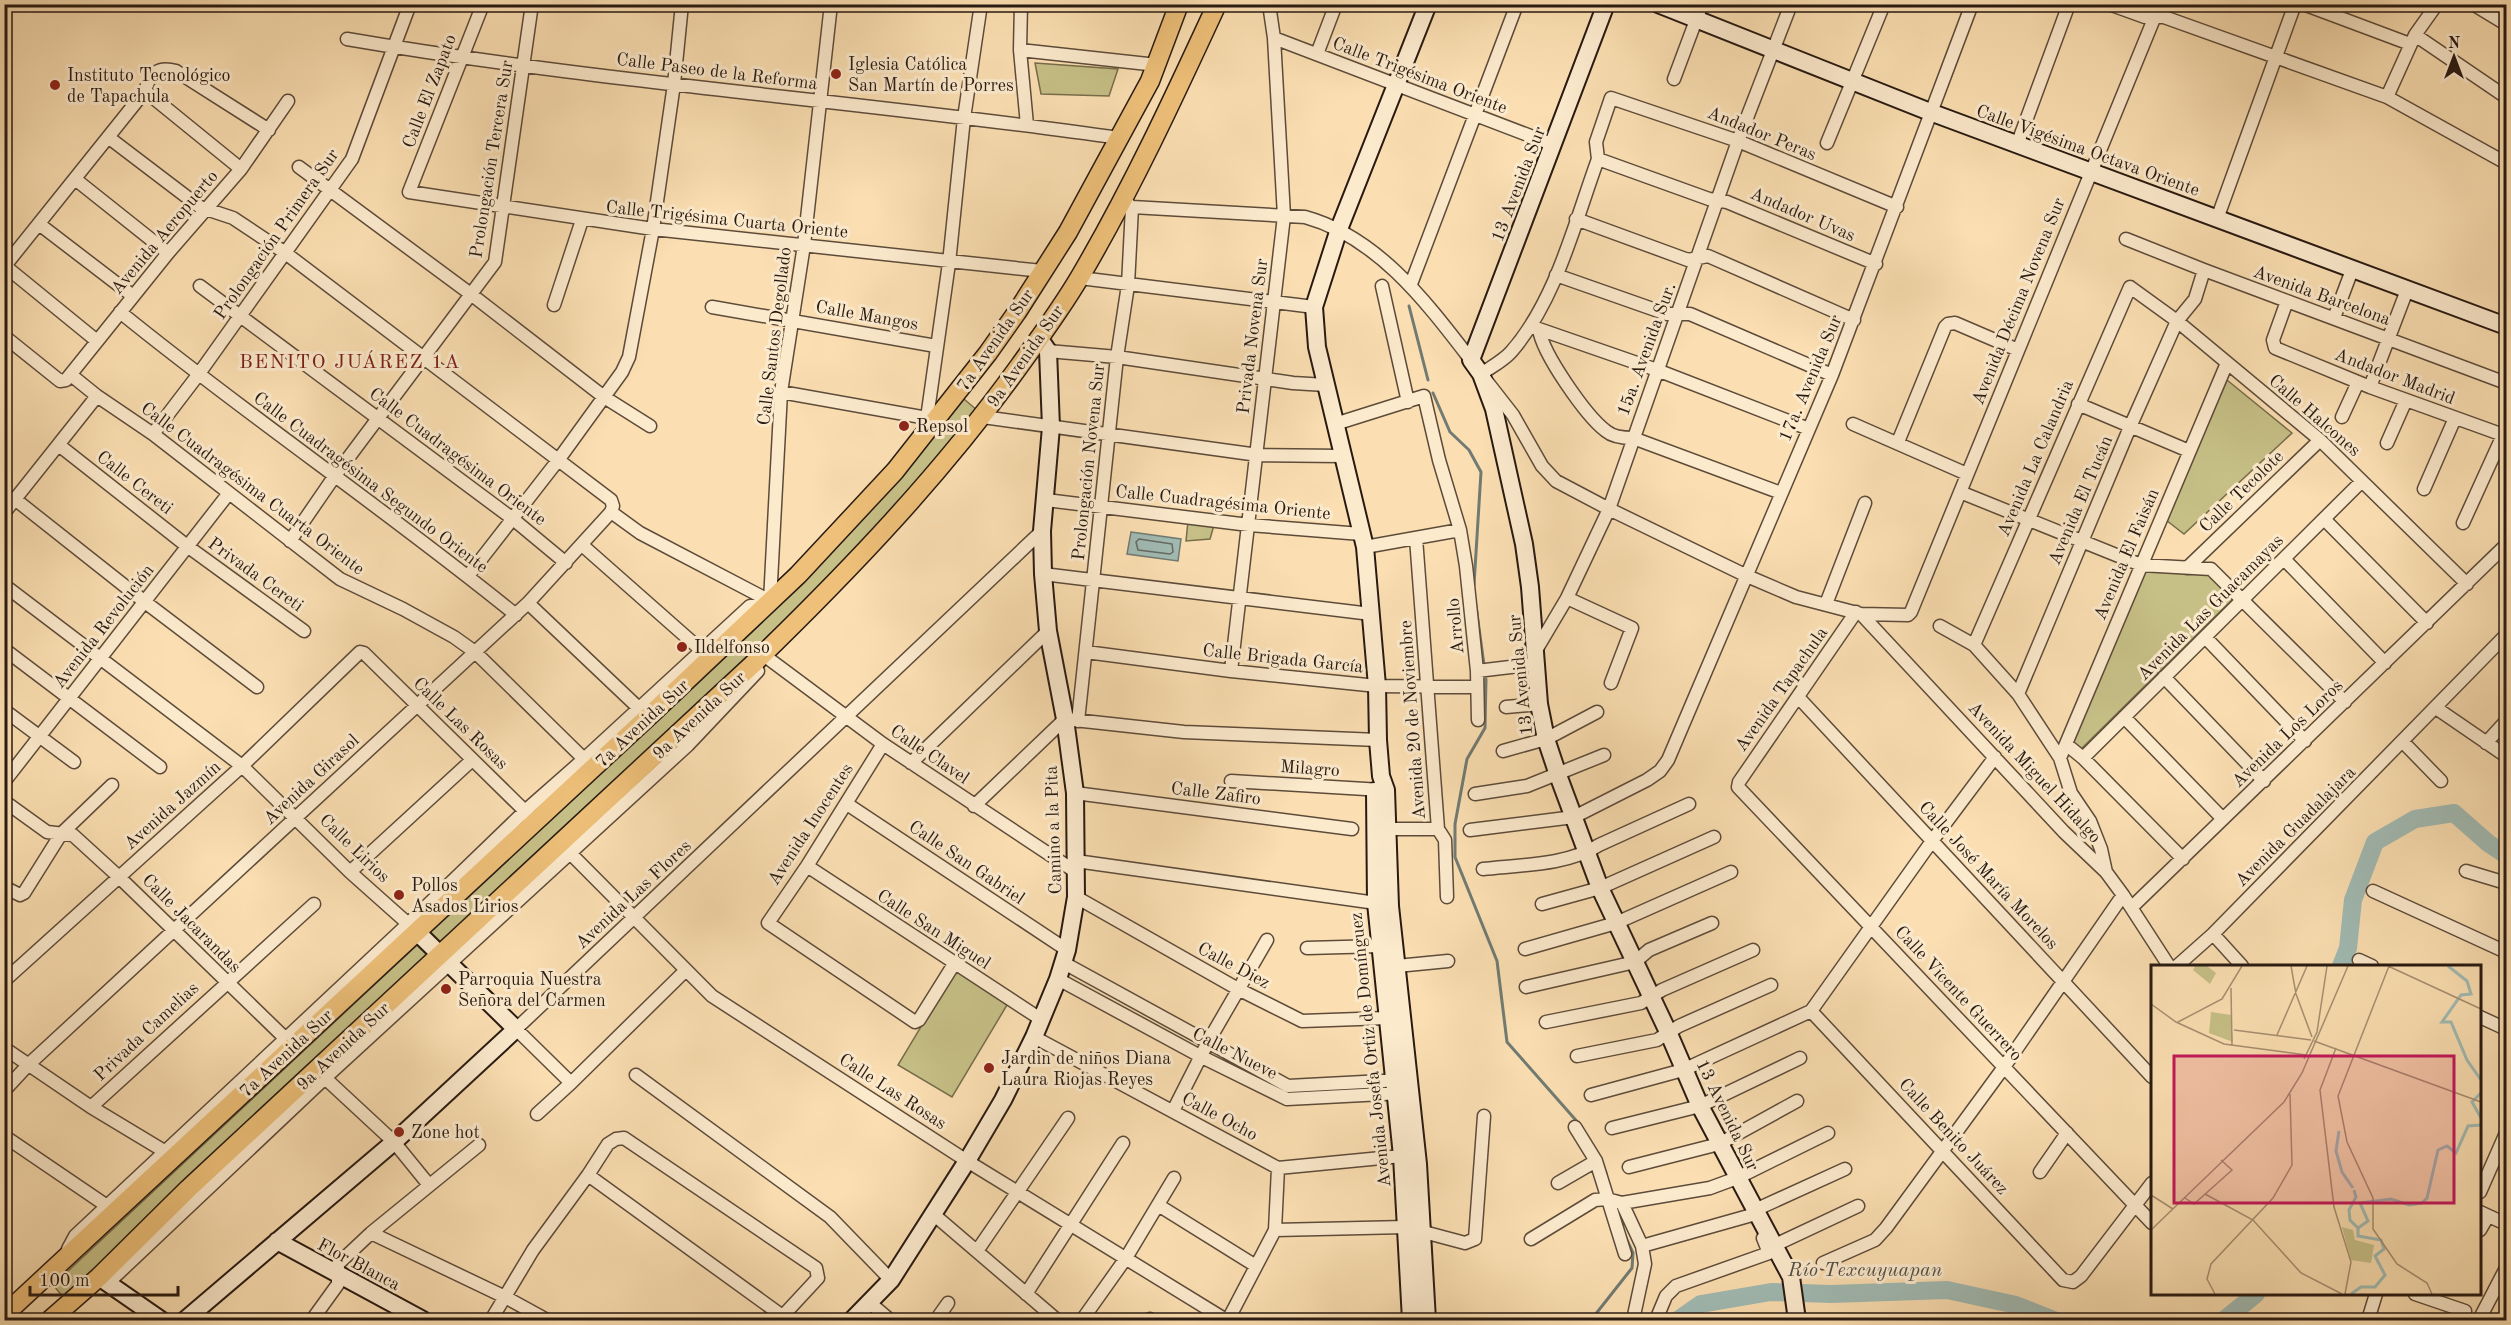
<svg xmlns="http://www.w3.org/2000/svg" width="2511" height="1325" viewBox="0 0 2511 1325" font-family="'Old Standard TT',serif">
  <rect width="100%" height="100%" fill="#fbdfb2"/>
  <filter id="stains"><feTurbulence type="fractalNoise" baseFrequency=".00333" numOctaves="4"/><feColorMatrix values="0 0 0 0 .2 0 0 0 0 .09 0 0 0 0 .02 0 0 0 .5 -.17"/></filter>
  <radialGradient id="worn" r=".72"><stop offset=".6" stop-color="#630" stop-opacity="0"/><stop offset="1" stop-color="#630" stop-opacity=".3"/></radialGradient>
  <path fill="#c6c087" stroke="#776d4c" stroke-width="1.5" d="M1035,63L1118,69L1109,96L1041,94Z
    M2227,380L2292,433L2184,534L2166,520Z
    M964,399L978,411L854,556L442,946L430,932L803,583L897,481Z
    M1188,521L1214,525L1210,539L1186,541Z
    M2143,571L2210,572L2235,597L2080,750L2072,744Z
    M417,945L430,958L64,1298L53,1285Z
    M955,970L1007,1005L952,1097L898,1065Z"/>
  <path fill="#a1bbb4" stroke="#717b73" stroke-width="1.5" d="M1131,532L1181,539L1178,561L1127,554Z"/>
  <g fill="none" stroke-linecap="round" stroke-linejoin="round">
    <path stroke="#646a63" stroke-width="1.5" d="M1139,539L1172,544L1173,552L1170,554L1138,550L1136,542Z"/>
    <path stroke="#717b73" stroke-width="3" d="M1409,306L1428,380
      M1433,393L1450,432L1469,450L1481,472L1474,585
      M1476,606L1484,665
      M1486,679L1485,728L1467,759L1455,824V857L1497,961L1507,1042L1581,1126
      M1600,1157L1606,1173
      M1591,1320L1632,1268L1633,1253L1626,1238"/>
    <path stroke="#a1bbb4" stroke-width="18" d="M2341,966L2348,948L2353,900L2375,842L2415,819L2454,813L2488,843L2506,855
      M1678,1320L1701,1304L1771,1292L1831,1294L1947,1290L2016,1305L2054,1320
      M2224,1320L2256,1294"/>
    <defs>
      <path id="street" d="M483,4L409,192L653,229L1042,271
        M1021,4L1020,50L1027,125
        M2109,4L2145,17H2164L2387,97L2506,163
        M2303,4L2410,44
        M2473,4L2506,24
        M2415,35L2506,97
        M1274,38L1554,145
        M347,39C603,83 862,101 1119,138
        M1020,50L1157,65
        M1317,54L1336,4
        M1674,79L1702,4
        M145,91L241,169
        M2387,97L2415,35L2437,4
        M108,137L200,207L233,218L284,252L611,500L613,506L611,512L640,533L770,601
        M1827,143L1884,4
        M2017,145L2069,4
        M1598,159L1709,199L1727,202L1876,264
        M299,167L472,295L604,397L650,426
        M75,179L168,253
        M1128,204L1132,207L1305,217C1378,237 1427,303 1471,360
        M1897,207L1738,141L1611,98L1596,142L1598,159C1575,222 1556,301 1511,352C1503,361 1491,367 1481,374L1513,415L1542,466L1556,481L1609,509L1747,576L1796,597L1861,614L1908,615L1911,612L2160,4
        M1576,219L1688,260L1708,256L1854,320
        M2217,219L2295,4
        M39,224L133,296
        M2126,239L2204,270L2506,383
        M5,266L97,341
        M4,267L145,91C150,73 158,66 176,71L269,130
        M1556,275L1667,314H1690L1832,375
        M1080,278L1314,307
        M1411,284L1517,4
        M200,286L513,519L566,563
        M1382,286L1408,402
        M2287,301L2273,340L2275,348L2370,387L2506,436
        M554,305L582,220
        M712,307L936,346
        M120,312C249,417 387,510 516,615
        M2334,318L2352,270
        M1533,327L1657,370L1809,429
        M1539,329C1542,353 1586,416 1606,431C1613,437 1623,438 1633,438L1781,493
        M4,336L60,381L66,380L168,253L241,169L288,101
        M1048,351L1117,357L1293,383L1326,385
        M71,375L97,396L153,434L340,579L403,609L454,637L475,652L584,759
        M2370,387L2407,290
        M781,392L927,418
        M2078,404L2189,451
        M983,417L1258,455L1342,456
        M2342,417L2358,382
        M931,424L927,418L949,263L964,118L981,4
        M1335,424L1424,396L1439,460L1460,530L1466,566L1477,671L1478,720
        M1853,424L1967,474
        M153,434L198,375L352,159L410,4
        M1898,442L1945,327L1948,324L1955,323L2018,350
        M2387,443L2406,400
        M60,446L187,546L304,631
        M2424,489L2455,418
        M1960,492L2141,565L2211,569L2345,702
        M16,500L145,602L257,687
        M1046,500L1249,525L1361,534
        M4,513L97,396
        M2324,519L2427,623
        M2463,523L2503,435
        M1416,538L1438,829L1445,840L1447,897
        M290,541L334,477L495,262L532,4
        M582,545L701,650
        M1365,547L1460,530
        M2284,559L2385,663
        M2187,568L2320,440
        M1043,574L1371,614
        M468,576L559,459L622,372L629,357L653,229L674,84L682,4
        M4,585L242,766L350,872L414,929
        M1567,598L1632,628L1611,683
        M770,601L781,392L804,245L831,4
        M528,603L645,714
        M1826,604L1865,503
        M1856,612L1739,782L1738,787L2152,1223
        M1861,614L2064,832L2106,872L2123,895L2169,966
        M1940,626L1974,645L2018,694L2060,758L2071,793L2090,821L2101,849L2106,872
        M2205,637L2305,741
        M1974,645L2130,287L2177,321L2320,440L2467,584
        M4,649L160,767
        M1086,652L1231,671L1377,686L1477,687
        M1535,652L1567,598L1609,509L1738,141L1791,4
        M769,659L883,744L1076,872
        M1231,671L1284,216L1274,38L1269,4
        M1477,671L1535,664
        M2164,677L2264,781
        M2018,694L2130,427L2177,321L2195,299L2204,270
        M1799,698L2152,1077
        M1506,707L1539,704
        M2436,708L2506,756
        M4,710L74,762
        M2124,717L2223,819
        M1078,721L1117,357L1128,285L1132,207
        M2403,742L2441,781
        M2486,743L2506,721
        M883,744L807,866L768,923L915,1022L919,1020L954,964
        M2067,745L2083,758L2183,859
        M1503,751L1546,739L1597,712
        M2060,758L2227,363
        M2083,758L2362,481
        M911,763L1048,631
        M1231,781L1382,790
        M4,782L229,493
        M1075,793L1352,829
        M1475,794L1527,786L1604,755
        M4,801L47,832L73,835L119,877L288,1041
        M847,804L1067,950
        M974,806L1065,719L1184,732L1378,740
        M1388,829H1438
        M1470,830L1574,817L1647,780L1660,771L1668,760L1832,375L1972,4
        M570,853L712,996L967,1161L1226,1320
        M1076,861L1376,903
        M807,866L1042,1020
        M1483,869C1519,865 1569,865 1599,845L1689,804
        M2466,871L2506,883
        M350,872L472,760
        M4,887L20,895L24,893L61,834L112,785
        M2373,891L2506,952
        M1076,897L1238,989L1302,1021L1387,1018
        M1542,904L1600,888L1714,837
        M2132,907L2506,545
        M2213,934L2242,966
        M1307,948L1380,946
        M1525,949L1616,923L1731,872
        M2359,960L2372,966
        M1064,963L1288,1086L1402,1080
        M1397,966L1448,961
        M2177,966L2213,934L2506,635
        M1058,979L1200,1056L1287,1099L1402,1093
        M4,981L242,766L360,652L364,653L531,817
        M1526,987L1635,962L1649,950L1712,923
        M1811,1011L2063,1280L2073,1282L2081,1276L2152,1183
        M2480,1017L2506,1029
        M1546,1022L1641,1003L1662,990L1753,950
        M1034,1037L1278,1168L1402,1156
        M4,1048L91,1107L164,1151
        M1577,1056L1657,1040L1679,1026L1771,985
        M636,1075L830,1217L891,1280
        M325,1078L394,1142L429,1185
        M571,1083L516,1029L1042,531
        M4,1091L28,1065L528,603L611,512
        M1591,1095L1683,1070L1811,1011L1932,841L1995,757
        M91,1107L314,904
        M1173,1111L1208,1042L1267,940
        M537,1114L571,1083L686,970
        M1575,1127L1596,1161L1625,1254
        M1612,1128L1700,1106L1800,1058
        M4,1136L107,1206
        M1629,1167L1719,1144L1797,1101
        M2040,1172L2067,1133
        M588,1175L788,1320
        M1558,1183L1596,1161
        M2480,1192L2506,1133
        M1622,1203L1642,1246L1645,1264L1633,1320
        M1158,1205L1256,1266
        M2480,1212L2506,1224
        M932,1213L1057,1320
        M1275,1230L1405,1227L1465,1243L1475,1239L1484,1116
        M2480,1230L2488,1216
        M371,1233L505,1297L547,1320
        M1531,1239L1595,1200L1607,1199L1622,1203L1710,1188L1737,1178L1828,1133
        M1775,1245L1858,1206
        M1642,1246L1752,1215L1755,1210L1845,1169
        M68,1249L75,1236L107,1206L408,924L525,811L584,759L750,606L769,602
        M977,1251L1068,1118
        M1823,1263L1875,1240L1886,1228L2004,1067L2123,895
        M108,1283L325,1078L688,745L758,671
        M1026,1294L1123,1143
        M2415,1294L2465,1311
        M870,1303L890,1320
        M312,1320L338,1284V1264L371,1233L479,1145
        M491,1320L533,1250L588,1175L608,1144L616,1139L624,1138L816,1268L818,1278L779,1320
        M936,1320L948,1303
        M1082,1320L1126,1258L1174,1178
        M1149,1320L1150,1319
        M1228,1320L1275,1230L1278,1168
        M1656,1320L1666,1296L1676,1286L1769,1253L1763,1238
        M2368,1320L2376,1294
        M2479,1320L2506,1268"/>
      <path id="secondary" d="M1606,4L1471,360L1481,374L1494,409L1524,544L1530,587L1539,704L1546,739L1558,775L1600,888L1669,1034L1700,1106L1791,1277L1797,1320
        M1658,4L1930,112L2506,326
        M1375,791L1376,903L1402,1156L1411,1320
        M277,1241L423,1320
        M99,1277L161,1320
        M185,1320L394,1142L516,1029L417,932
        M852,1320L891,1280L967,1161L1003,1100L1034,1037L1058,979L1067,950L1076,897L1075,793L1065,719L1048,631L1043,574L1042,531L1051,427L1048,351L1039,338
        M1427,1320L1418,1164L1390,906L1386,790L1381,776L1378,740L1377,686L1365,547L1317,347L1314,307L1339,229L1428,4"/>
      <path id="primary" d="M4,1315L649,716L798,575L895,471L988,353L1017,312L1068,232L1150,81L1179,4
        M50,1320L99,1277L188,1189L752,665C849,571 941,475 1020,365C1041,336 1063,306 1081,275C1132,188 1174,97 1217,4"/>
    </defs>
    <use href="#street" stroke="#5d4b3a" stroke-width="15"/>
    <use href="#secondary" stroke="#281a12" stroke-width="20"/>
    <use href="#primary" stroke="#281a12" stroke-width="21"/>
    <use href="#street" stroke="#fceacd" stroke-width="12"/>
    <use href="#secondary" stroke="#fceacd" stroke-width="16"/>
    <use href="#primary" stroke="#eec079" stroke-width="18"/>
  </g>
  <g fill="#8f2418" stroke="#fceacd" stroke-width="2">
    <circle cx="836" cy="74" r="6"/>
    <circle cx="55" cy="85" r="6"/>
    <circle cx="904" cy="426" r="6"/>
    <circle cx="682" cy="647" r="6"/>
    <circle cx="399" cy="895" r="6"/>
    <circle cx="446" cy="989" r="6"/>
    <circle cx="989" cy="1068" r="6"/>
    <circle cx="399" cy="1132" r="6"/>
  </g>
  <g text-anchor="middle" stroke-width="6" stroke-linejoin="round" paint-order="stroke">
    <g font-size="18" fill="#281a12" stroke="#fceacd" text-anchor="start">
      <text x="848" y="70">Iglesia Católica<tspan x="848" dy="21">San Martín de Porres</tspan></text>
      <text x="67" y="81">Instituto Tecnológico<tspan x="67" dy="21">de Tapachula</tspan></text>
      <text x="916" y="432">Repsol</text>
      <text x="694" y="653">Ildelfonso</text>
      <text x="411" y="891">Pollos<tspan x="411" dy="21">Asados Lirios</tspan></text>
      <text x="458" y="985">Parroquia Nuestra<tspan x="458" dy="21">Señora del Carmen</tspan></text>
      <text x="1001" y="1064">Jardin de niños Diana<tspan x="1001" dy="21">Laura Riojas Reyes</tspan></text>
      <text x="411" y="1138">Zone hot</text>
    </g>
    <g font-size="18" fill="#281a12" stroke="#fceacd">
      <text transform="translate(717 71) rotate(7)" y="6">Calle Paseo de la Reforma</text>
      <text transform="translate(1420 75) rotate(21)" y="6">Calle Trigésima Oriente</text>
      <text transform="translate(429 91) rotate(-69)" y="6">Calle El Zapato</text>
      <text transform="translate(1762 133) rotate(22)" y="6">Andador Peras</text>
      <text transform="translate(2088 150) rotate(20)" y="6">Calle Vigésima Octava Oriente</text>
      <text transform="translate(491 159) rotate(-81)" y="6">Prolongación Tercera Sur</text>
      <text transform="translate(1518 184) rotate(-69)" y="6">13 Avenida Sur</text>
      <text transform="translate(1803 214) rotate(23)" y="6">Andador Uvas</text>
      <text transform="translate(727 219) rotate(6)" y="6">Calle Trigésima Cuarta Oriente</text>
      <text transform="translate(164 232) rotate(-50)" y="6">Avenida Aeropuerto</text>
      <text transform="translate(276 234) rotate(-55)" y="6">Prolongación Primera Sur</text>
      <text transform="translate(2322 295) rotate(20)" y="6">Avenida Barcelona</text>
      <text transform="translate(2018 301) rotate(-68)" y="6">Avenida Décima Novena Sur</text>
      <text transform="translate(867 315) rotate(10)" y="6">Calle Mangos</text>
      <text transform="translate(774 336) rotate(-83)" y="6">Calle Santos Degollado</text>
      <text transform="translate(1252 336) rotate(-83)" y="6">Privada Novena Sur</text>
      <text transform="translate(995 340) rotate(-55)" y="6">7a Avenida Sur</text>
      <text transform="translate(1646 349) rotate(-70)" y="6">15a. Avenida Sur.</text>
      <text transform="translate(1025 356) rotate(-55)" y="6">9a Avenida Sur</text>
      <text transform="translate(2395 376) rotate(21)" y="6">Andador Madrid</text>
      <text transform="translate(1810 378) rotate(-67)" y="6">17a. Avenida Sur</text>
      <text transform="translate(2315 415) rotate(41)" y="6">Calle Halcones</text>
      <text transform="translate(458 456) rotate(37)" y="6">Calle Cuadragésima Oriente</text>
      <text transform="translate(2035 458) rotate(-67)" y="6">Avenida La Calandria</text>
      <text transform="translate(1088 462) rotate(-84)" y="6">Prolongación Novena Sur</text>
      <text transform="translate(135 482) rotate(38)" y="6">Calle Cereti</text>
      <text transform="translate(371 482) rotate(37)" y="6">Calle Cuadragésima Segundo Oriente</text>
      <text transform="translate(253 488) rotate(37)" y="6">Calle Cuadragésima Cuarta Oriente</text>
      <text transform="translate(2241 491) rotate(-44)" y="6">Calle Tecolote</text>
      <text transform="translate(2080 500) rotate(-67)" y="6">Avenida El Tucán</text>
      <text transform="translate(1223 502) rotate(6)" y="6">Calle Cuadragésima Oriente</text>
      <text transform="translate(2126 554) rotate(-67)" y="6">Avenida El Faisán</text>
      <text transform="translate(256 574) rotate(36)" y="6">Privada Cereti</text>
      <text transform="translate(2210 607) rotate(-45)" y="6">Avenida Las Guacamayas</text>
      <text transform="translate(103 626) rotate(-52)" y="6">Avenida Revolución</text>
      <text transform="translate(1455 626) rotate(-95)" y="6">Arrollo</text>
      <text transform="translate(1283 658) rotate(6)" y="6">Calle Brigada García</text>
      <text transform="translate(1520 675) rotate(-96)" y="6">13 Avenida Sur</text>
      <text transform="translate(1781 689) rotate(-55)" y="6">Avenida Tapachula</text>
      <text transform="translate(699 715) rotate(-43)" y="6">9a Avenida Sur</text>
      <text transform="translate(1412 720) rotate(-94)" y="6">Avenida 20 de Noviembre</text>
      <text transform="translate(461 723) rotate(44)" y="6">Calle Las Rosas</text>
      <text transform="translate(642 723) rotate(-43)" y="6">7a Avenida Sur</text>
      <text transform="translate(2287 733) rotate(-44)" y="6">Avenida Los Loros</text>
      <text transform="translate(930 754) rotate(34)" y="6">Calle Clavel</text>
      <text transform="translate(1310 768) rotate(4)" y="6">Milagro</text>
      <text transform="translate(2035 772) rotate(47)" y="6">Avenida Miguel Hidalgo</text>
      <text transform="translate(311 779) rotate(-43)" y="6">Avenida Girasol</text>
      <text transform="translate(1216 793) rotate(7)" y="6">Calle Zafiro</text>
      <text transform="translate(172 805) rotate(-42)" y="6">Avenida Jazmín</text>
      <text transform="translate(810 824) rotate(-57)" y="6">Avenida Inocentes</text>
      <text transform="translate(2295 826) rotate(-45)" y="6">Avenida Guadalajara</text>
      <text transform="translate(1053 830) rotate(-92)" y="6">Camino a la Pita</text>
      <text transform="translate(355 848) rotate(44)" y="6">Calle Lirios</text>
      <text transform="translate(967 862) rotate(34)" y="6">Calle San Gabriel</text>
      <text transform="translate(1989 875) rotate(47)" y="6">Calle José María Morelos</text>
      <text transform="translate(633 894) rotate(-43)" y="6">Avenida Las Flores</text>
      <text transform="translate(192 923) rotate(45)" y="6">Calle Jacarandas</text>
      <text transform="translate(934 929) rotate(33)" y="6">Calle San Miguel</text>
      <text transform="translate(1234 965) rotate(28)" y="6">Calle Diez</text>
      <text transform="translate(1959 993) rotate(47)" y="6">Calle Vicente Guerrero</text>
      <text transform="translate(146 1031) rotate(-43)" y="6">Privada Camelias</text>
      <text transform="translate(343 1046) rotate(-43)" y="6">9a Avenida Sur</text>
      <text transform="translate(1370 1050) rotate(-96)" y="6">Avenida Josefa Ortiz de Domínguez</text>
      <text transform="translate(286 1053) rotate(-43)" y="6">7a Avenida Sur</text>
      <text transform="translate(1235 1053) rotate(27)" y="6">Calle Nueve</text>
      <text transform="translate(893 1091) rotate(33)" y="6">Calle Las Rosas</text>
      <text transform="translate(1728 1115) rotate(64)" y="6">13 Avenida Sur</text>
      <text transform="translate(1220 1116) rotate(28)" y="6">Calle Ocho</text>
      <text transform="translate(1954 1136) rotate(47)" y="6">Calle Benito Juárez</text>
      <text transform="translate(359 1264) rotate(28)" y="6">Flor Blanca</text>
    </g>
    <g font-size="20" letter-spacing="1.5" fill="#7a1f14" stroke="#fceacd">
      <text x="350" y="368">BENITO JUÁREZ 1A</text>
    </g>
    <g font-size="20" font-style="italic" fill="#52524b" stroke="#fceacd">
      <text x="1865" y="1276">Río Texcuyuapan</text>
    </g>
  </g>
  <g transform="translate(2151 965)">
    <rect width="330" height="330" fill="#fbdfb2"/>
    <path d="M44,1H56L65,8L59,19L42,5ZM60,47L80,50L82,77L58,68ZM191,262L202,265L204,275L223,280L220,298L200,295Z" fill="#c6c087"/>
    <path fill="none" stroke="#a1bbb4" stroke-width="3" d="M297,1L316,16L320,29L310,30L291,57H300L316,95L330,115M330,128L321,137L330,153M188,166L185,186L191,207L202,223M203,225L205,232L198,245L199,255L207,263M200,329L210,322H224L234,310L224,291L233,284L230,275L207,271V263L217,256L209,238L240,234L258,240L271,238L276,233L287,185L296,181L305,188L317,161L330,160"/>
    <path fill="none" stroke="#a79072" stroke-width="1.5" d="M140,1L145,29L161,72M237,1L330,44M238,1L187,131L196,177L222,233V264L246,299L276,318L281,329M80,23L81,81M0,39L25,57L73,79L155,90M27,57L71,34L91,1M83,65L160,75M126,70L156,1M163,76L330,137M185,83L169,125L183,242L200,297L194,329M153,94L166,67L176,1M54,229L102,255L150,308L191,329M0,230L22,244M34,233L43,239L81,205L70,195M0,265L133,137L151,108L197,1M64,329L56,314L60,299L122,233L141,200L139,129"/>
    <path fill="#c2185b" fill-opacity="0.15" stroke="#c2185b" stroke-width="3" d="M23,91H303V238H23Z"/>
    <rect width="330" height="330" fill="none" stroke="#281a12" stroke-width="3"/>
  </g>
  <rect width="2511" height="1325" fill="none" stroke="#fbdfb2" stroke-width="24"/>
  <rect x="6" y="6" width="2499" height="1313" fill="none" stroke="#281a12" stroke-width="3"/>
  <rect x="12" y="12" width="2487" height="1301" fill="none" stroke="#281a12" stroke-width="1.5"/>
  <g transform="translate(2454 57)" stroke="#fceacd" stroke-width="4.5" paint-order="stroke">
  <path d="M0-4.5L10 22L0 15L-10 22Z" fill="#281a12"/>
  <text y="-9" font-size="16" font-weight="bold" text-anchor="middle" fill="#281a12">N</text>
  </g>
  <path d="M30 1286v9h148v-9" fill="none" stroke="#281a12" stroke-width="3"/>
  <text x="39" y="1286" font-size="18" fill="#281a12" stroke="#fceacd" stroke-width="4.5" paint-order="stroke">100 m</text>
  <rect width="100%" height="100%" filter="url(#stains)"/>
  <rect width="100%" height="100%" fill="url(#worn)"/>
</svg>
